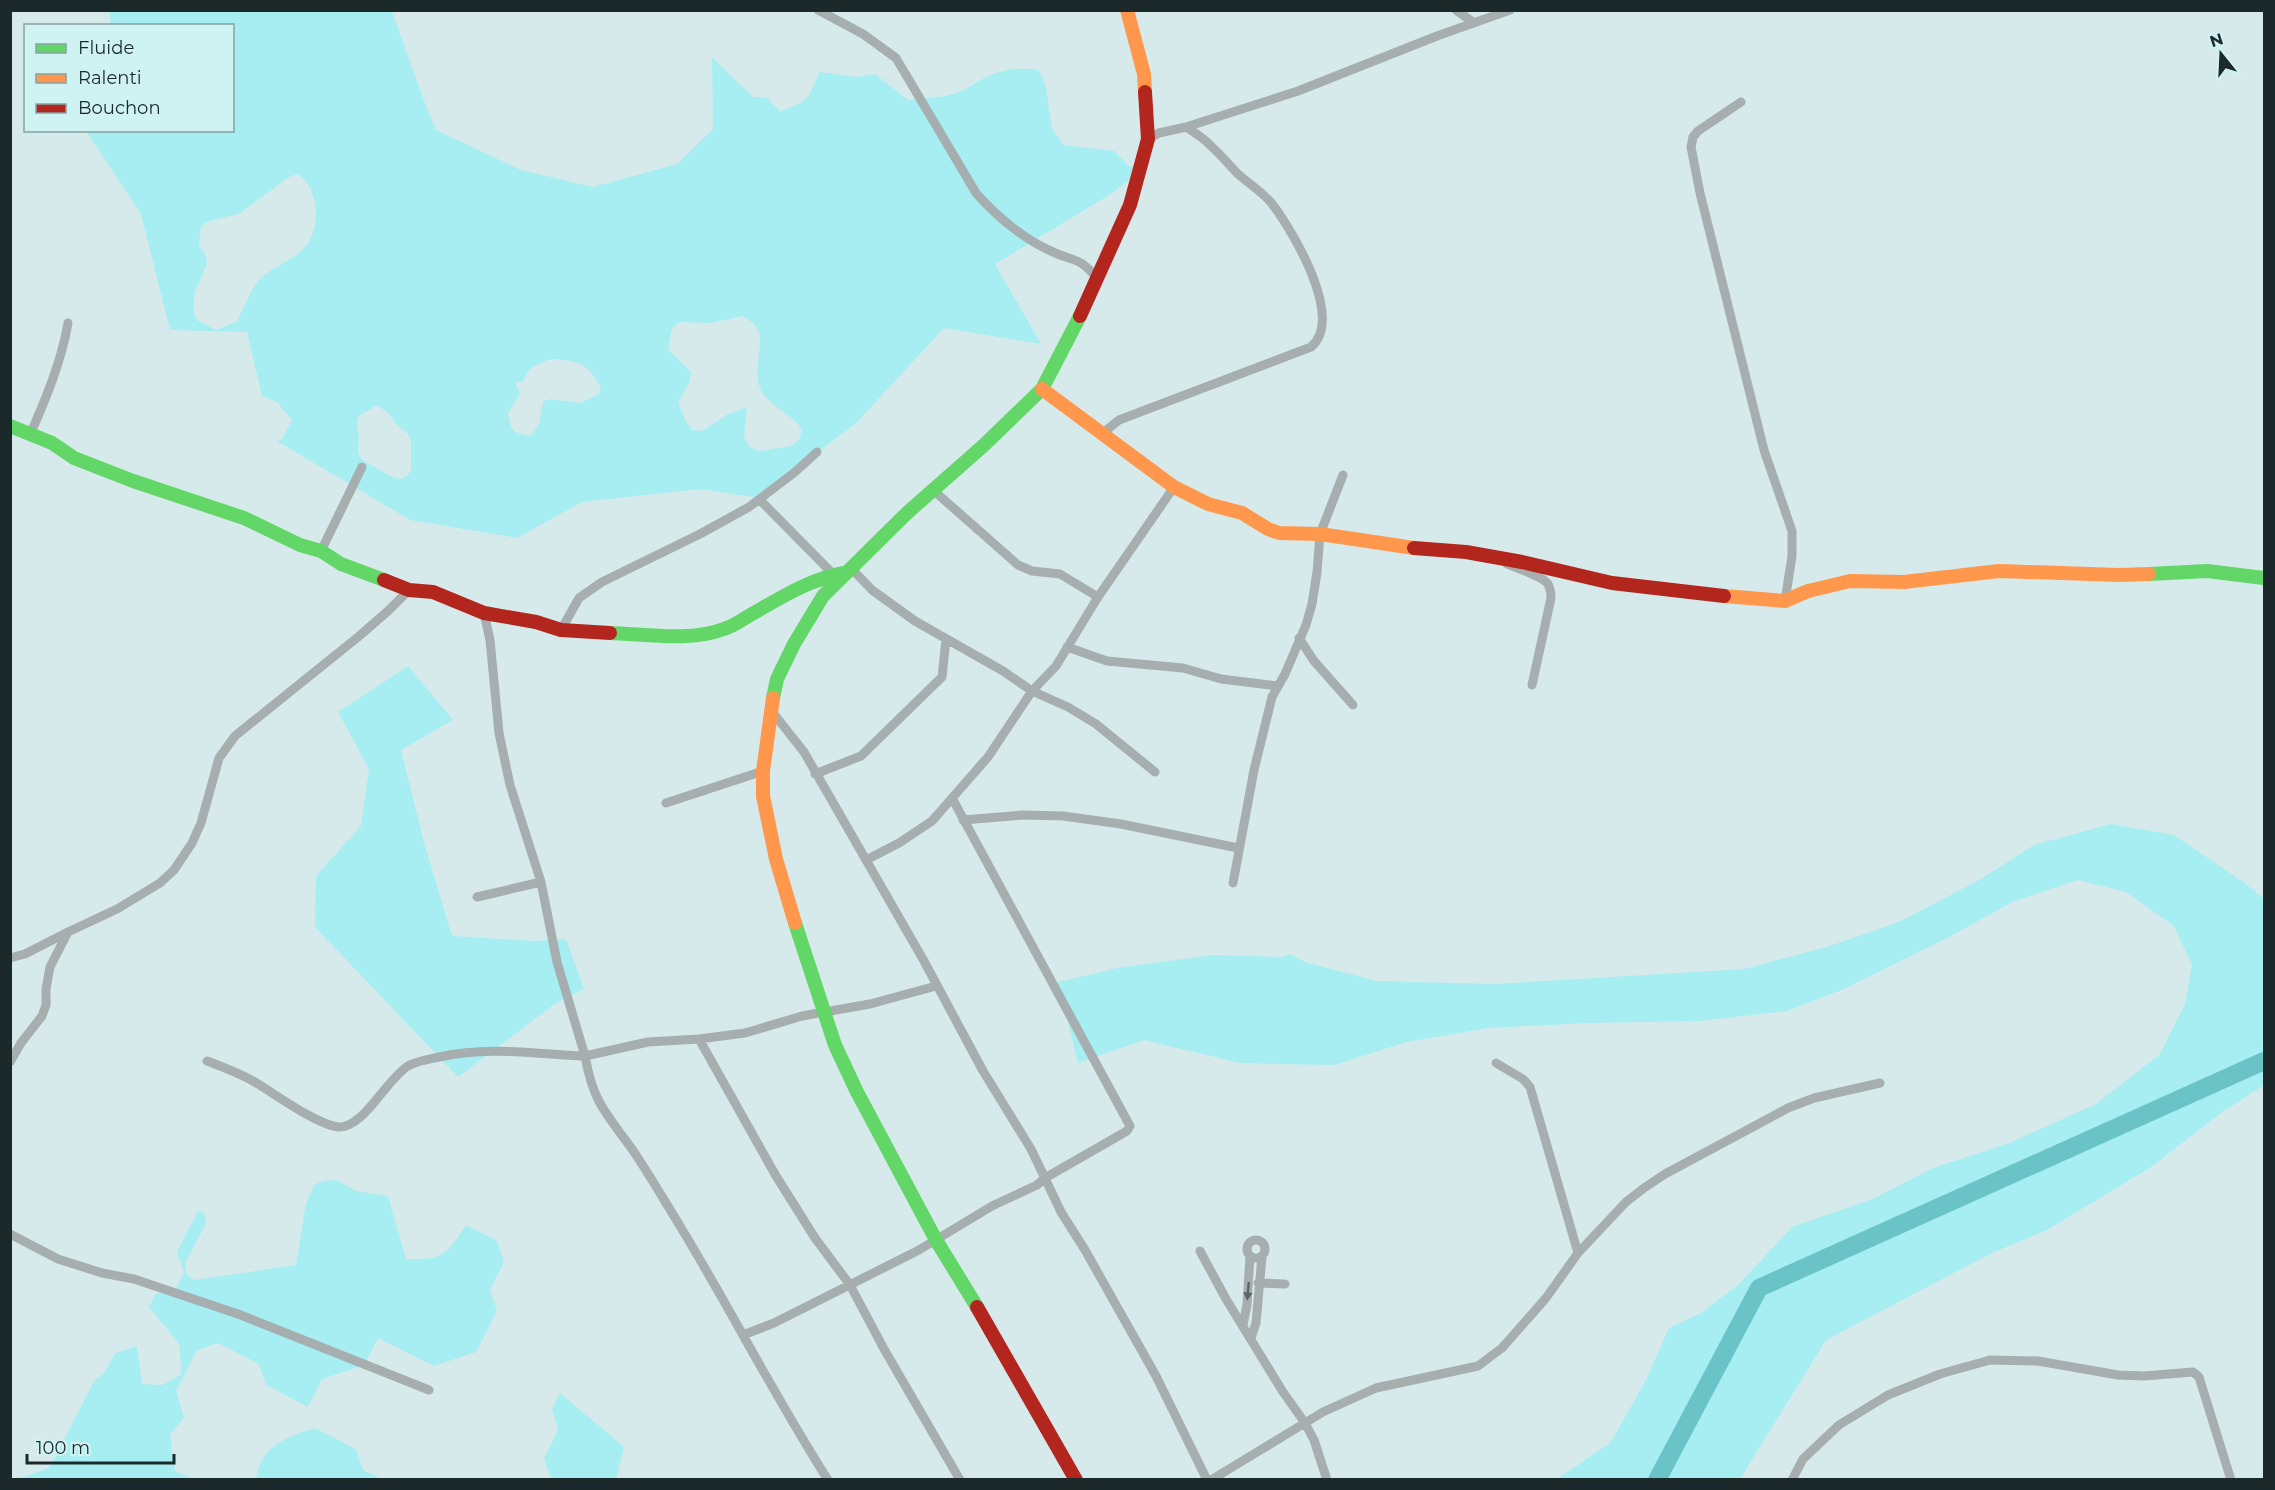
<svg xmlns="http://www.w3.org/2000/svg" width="2275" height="1490" viewBox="0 0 2275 1490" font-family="Montserrat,sans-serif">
  <rect width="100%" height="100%" fill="#d7eaeb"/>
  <path fill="#a6eef1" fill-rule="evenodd" d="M389,10L392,12C407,51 419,91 436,130L521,170L593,187L677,164L713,129L712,57L753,97L767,98L780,111C806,104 810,97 819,72L857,77L875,74L908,100C927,98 947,98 964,90C971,87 977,81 984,78C1003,69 1019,67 1039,70L1046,88L1052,129L1064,145L1114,151L1129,166L1144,169L1106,197L995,264L1041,344L944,328L857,422L759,498L701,489L582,502L517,538L410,520L277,441L282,439L292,420L277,402L262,396L247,332L170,330L141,214L86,131L232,130V26L111,25L109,11ZM298,174C320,189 322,231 303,249C292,261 273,266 261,278C252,286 242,311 237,322L216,330L197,320L193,311L195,291L207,264L205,254L199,246L201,226L209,221L239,214L289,177ZM743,316C747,319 754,323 757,328C766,340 752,369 760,388C768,407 792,412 802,430L799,440L791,446L760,451L750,447L744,438L747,408L728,414L702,431L692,430L686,422L678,402L689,383L691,372L668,349L672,328L680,322L711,323ZM551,359C579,361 587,362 601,388L599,394L580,403L549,399L543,402L539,424L531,436C512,432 511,432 508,413L520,394L515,382H523C528,366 536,365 551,359ZM377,405L388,413L397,425L408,434L411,441V470L407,476L401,479L392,477L361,459L358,452L359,437L357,423L359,416Z
    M408,666L453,720L401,750L425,846L452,936L535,941L566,939L584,989L556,1003L458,1077L315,927L316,876L361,826L369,769L338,712Z
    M2111,824L2174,835L2246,884L2264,899V1085L2221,1113L2151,1167L2047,1230L1992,1253L1826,1340L1740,1479H1557L1611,1442L1647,1378L1669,1328L1701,1313L1739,1284L1792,1227L1875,1198L1933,1168L2009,1143L2096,1104L2160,1054L2185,1004L2192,965L2174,926L2126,892L2078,880L2012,902L1951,936L1844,989L1787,1011L1700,1021L1588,1023L1488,1028L1407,1042L1334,1065L1240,1063L1144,1040L1078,1063L1058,982L1122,967L1214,955L1282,957L1290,954L1308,963L1377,981L1495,984L1744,969L1830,946L1901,921L1981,879L2034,845Z
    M336,1180L356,1191L388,1196L406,1259C444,1260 446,1255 466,1225L497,1241L504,1262L490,1290L497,1311L476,1352L434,1366L378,1338L364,1365L322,1379L308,1407L266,1385L259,1364L218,1343L197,1350L176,1391L184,1418L170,1434L175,1471L194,1479H10L27,1476L50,1467L94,1381L104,1373L116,1353L137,1346L142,1384L162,1385L182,1374L179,1344L149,1307L156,1294L177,1287L184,1273L177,1252L198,1211L204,1213L206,1224L186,1261L185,1273L194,1280L296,1265L306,1203L315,1184L325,1181Z
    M560,1393L624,1447L616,1479H551L544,1458L558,1430L552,1409Z
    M315,1428L356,1449L363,1470L382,1479H256C261,1446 285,1437 315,1428Z"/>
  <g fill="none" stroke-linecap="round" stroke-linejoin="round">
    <path stroke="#6ac4c7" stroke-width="18" d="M1657,1480L1759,1288L2264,1061"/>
    <path stroke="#a6aeaf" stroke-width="9" d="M818,10L863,34L896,58L976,193C997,217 1025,240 1053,252C1075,262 1079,257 1096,277
      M1456,10L1474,23
      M1741,102L1698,131L1693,137L1691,147L1700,193L1764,450L1792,531V556L1785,601
      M1148,139L1159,133L1186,127L1298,91L1437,36L1510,10
      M1103,433L1119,420L1311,347C1345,318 1293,232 1273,205C1263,192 1249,184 1238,174C1229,165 1221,155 1212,147C1205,139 1195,133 1186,127
      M30,435C46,398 61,363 68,323
      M933,490L1018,565L1032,571L1060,574L1098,597
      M760,500L834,575
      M321,551L362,467
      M1507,564C1516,568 1542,576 1548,584C1550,588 1551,594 1551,598L1532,685
      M850,567L872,590L915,621L1003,671L1032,691L1068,707L1096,724L1155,772
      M561,630L579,598L602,582L700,534L749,507L795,472L817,452
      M1299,638L1314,661L1353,705
      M1067,647L1107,661L1183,668L1221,679L1278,686
      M770,709L804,752L924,961L983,1071L1031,1149L1061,1212L1085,1250L1156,1376L1207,1480
      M815,774L861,756L942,677L946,639
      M666,803L763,771
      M963,820L1023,815L1063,816L1121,824L1238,848
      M866,860L899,843L932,821L988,757L1032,691L1056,666L1098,597L1174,487
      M1233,883L1254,770L1272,697L1285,674L1306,625L1312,604L1317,572L1320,534L1343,475
      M477,897L541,882
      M10,958L25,954L68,932
      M699,1039L776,1176L815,1238L850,1285L884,1349L960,1480
      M207,1061C223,1067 239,1073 253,1081C274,1093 315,1124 338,1127C363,1129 385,1081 408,1066C417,1061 429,1059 439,1057C492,1046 532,1054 585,1056L557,962L541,882L510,785L499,733L490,640L484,613
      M10,1062L21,1043L42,1016L46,1005V989L50,967L68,932L117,909L160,883L174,870L192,843L201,823L219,758L235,736L358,637L388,611L409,590
      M1496,1063L1523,1079L1530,1087L1578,1253
      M10,1234L58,1259L102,1273L134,1279L238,1314L429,1390
      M1247 1249a9 9 0 1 1 18 0a9 9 0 1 1-18 0Z
      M1200,1251L1226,1299L1283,1392L1305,1423L1314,1440L1327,1480
      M1258,1283L1285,1284
      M1243,1325L1247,1305L1250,1256
      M743,1335L774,1323L919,1250L992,1206L1037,1185L1045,1178L1127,1131L1130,1126L952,798
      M1251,1338L1256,1323L1262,1257
      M828,1480C775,1397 731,1310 680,1226C664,1200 649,1174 632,1149C606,1113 593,1102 585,1056L648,1042L699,1039L745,1033L802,1016L870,1004L936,986
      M1211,1480L1323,1412L1376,1388L1478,1366L1502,1348L1546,1298L1578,1253L1626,1202L1644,1188L1665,1174L1788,1108L1814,1098L1880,1083
      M1792,1480L1803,1459L1839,1425L1888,1395L1940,1374L1990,1360L2038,1361L2118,1375L2144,1376L2193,1372L2199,1377L2231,1480"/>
    <path stroke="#63d668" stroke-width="14" d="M10,426L52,443L74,458L133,481L244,518L300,545L321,551L341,564L384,580
      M2149,574L2207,571L2264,578
      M610,633C646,634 689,642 724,629C734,626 743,619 752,614C782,597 810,579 844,573
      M773,698L777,679L794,644L823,596L907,513L983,446L1042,389L1080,316
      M795,923L835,1045L857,1092L936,1240L977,1307"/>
    <path stroke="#ff974d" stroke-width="14" d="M1127,10L1144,74L1145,92
      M1042,389L1174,487L1208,504L1242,513L1268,529L1279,533L1320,534L1414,548
      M1724,596L1785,601L1808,591L1850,581L1904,582L1999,571L2119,575L2149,574
      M773,698L763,771V796L776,859L795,923"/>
    <path stroke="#b3261e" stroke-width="14" d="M1080,316L1130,205L1148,139L1145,92
      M1414,548L1466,552L1522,562L1612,583L1724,596
      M384,580L409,590L433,592L484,613L536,622L561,630L610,633
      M977,1307L1076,1480"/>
  </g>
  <defs><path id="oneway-solid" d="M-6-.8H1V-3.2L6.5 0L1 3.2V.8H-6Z" transform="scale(1.5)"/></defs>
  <use fill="#5a6566" href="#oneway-solid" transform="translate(1248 1291) rotate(95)"/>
  <rect width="2275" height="1490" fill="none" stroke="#1c292a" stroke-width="24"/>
  <rect x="24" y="24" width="210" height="108" fill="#cff2f3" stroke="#87a2a3" stroke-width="1.5"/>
  <rect x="36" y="44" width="30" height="9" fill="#63d668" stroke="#87a2a3" stroke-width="1.5"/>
  <text x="78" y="54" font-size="18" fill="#1c292a">Fluide</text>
  <rect x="36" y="74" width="30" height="9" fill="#ff974d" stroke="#87a2a3" stroke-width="1.5"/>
  <text x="78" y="84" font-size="18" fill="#1c292a">Ralenti</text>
  <rect x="36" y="104" width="30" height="9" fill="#b3261e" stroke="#87a2a3" stroke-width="1.5"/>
  <text x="78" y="114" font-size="18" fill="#1c292a">Bouchon</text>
  <g transform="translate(2221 54) rotate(342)" stroke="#cff2f3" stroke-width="4.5" paint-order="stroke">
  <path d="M0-4.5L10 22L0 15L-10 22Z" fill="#1c292a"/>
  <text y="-9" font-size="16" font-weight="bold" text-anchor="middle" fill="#1c292a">N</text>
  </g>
  <path d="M27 1454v9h147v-9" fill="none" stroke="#1c292a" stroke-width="3"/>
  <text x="36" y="1454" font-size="18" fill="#1c292a" stroke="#cff2f3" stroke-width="4.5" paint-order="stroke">100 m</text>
</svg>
